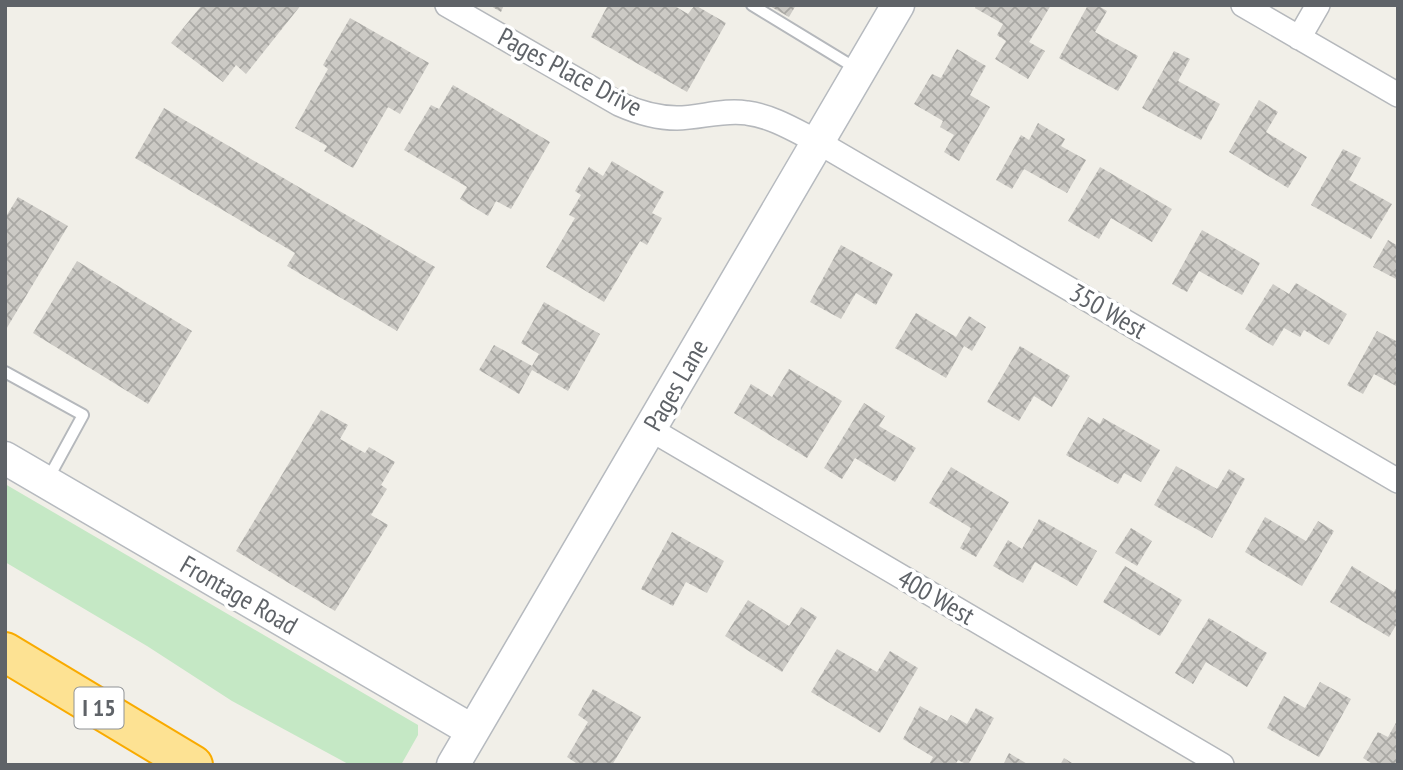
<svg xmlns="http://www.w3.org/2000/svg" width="1403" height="770" viewBox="0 0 1403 770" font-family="'PT Sans Narrow',sans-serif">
  <defs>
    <pattern id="building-cross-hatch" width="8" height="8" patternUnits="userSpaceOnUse" patternTransform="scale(1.75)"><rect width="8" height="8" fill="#cccac5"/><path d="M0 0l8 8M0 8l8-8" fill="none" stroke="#a9a8a4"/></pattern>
  </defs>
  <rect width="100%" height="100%" fill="#f1efe8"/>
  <path fill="#c5e8c5" d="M5,484L418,725V735L401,765H350L232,701L147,646L5,562Z"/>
  <path fill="url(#building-cross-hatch)" d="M202,5H301L246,74L236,65L223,82L171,43Z
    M489,5H504L501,12Z
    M608,5H673L688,14L695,5L726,23L687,92L591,37Z
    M768,5H796L789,17Z
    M976,5H1051L1029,42L1045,51L1028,79L995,59L1006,41L997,35L1003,24L975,8Z
    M1088,5H1097L1107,11L1095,32L1138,56L1118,91L1059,58Z
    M350,18L429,63L400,114L388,107L353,168L324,151L327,146L295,128L328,69L323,65Z
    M957,49L986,66L970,95L990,107L959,161L944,152L954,135L940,127L943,121L914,104L932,74L941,78Z
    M1174,51L1190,59L1178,81L1220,104L1201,140L1142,108Z
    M453,85L550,142L511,209L496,201L488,216L460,199L467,187L404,150L431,105L439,109Z
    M1259,100L1278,112L1266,132L1307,157L1288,188L1229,152Z
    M164,108L435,267L397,331L287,266L295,253L135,158Z
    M1038,123L1065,139L1061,146L1086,160L1067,193L1024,169L1012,189L996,180L1021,135L1029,140Z
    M1343,149L1361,158L1349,180L1392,204L1371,239L1311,205Z
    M612,161L664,192L652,213L662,218L647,245L640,241L604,302L546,267L575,218L569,215L581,195L575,191L589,167L603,176Z
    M1100,167L1172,209L1152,242L1111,218L1099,239L1068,221Z
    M18,197L68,226L5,331V218Z
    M1202,230L1260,263L1242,295L1199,271L1187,292L1172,284Z
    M1388,240L1398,246V280L1373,267Z
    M841,245L893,274L876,305L856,293L841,319L810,302Z
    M77,261L192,331L148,404L33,333Z
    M1296,283L1347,314L1329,345L1304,330L1300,337L1284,328L1273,346L1245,329L1273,284L1289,294Z
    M544,302L600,334L568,391L532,370L519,394L479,370L494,345L532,366L539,354L521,343Z
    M916,313L956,337L969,316L986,327L972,351L964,346L946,378L895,348Z
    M1377,331L1398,342V387L1374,374L1363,394L1347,385Z
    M1020,346L1070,376L1052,407L1034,396L1019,421L987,402Z
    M789,369L842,401L807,458L734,413L751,384L772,397Z
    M864,403L885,416L879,426L916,448L895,482L855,458L842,479L824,468Z
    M321,410L348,425L340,439L365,453L369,447L395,462L381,485L387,489L371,515L388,525L335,611L236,551Z
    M1088,417L1100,424L1103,418L1160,450L1141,482L1124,473L1118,484L1066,455Z
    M1176,466L1217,489L1229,469L1245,479L1212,538L1154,505Z
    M951,467L1009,502L976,557L960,548L971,528L929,503Z
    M1265,517L1306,541L1318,521L1334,531L1302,586L1245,552Z
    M1039,519L1097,551L1077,586L1035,562L1023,583L993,566L1008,540L1022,549Z
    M1131,528L1152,541L1137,566L1115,553Z
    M672,532L724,561L707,593L686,582L673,606L641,589Z
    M1125,566L1182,600L1160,636L1103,602Z
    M1352,566L1394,592L1398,585V622L1389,637L1330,602Z
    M748,600L789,626L801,607L817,617L782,672L725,636Z
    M1209,618L1267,653L1247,687L1206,662L1193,684L1175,673Z
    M837,649L877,672L890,651L918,668L880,733L811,692Z
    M1320,682L1351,699L1319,757L1267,728L1284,696L1305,708Z
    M593,689L641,717L612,765H579L567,757L588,722L578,715Z
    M920,706L947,721L951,715L967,724L976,708L994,718L968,765L958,760L955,765H929L933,757L903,739Z
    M1398,719V765H1374L1363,758L1378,732L1388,737Z
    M1009,753L1029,765H1003Z
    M1064,758L1075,765H1060Z"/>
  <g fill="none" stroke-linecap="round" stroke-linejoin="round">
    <defs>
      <path id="lane" d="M752,5L857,69
        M5,372L83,415L48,479"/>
      <path id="street" d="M447,5L619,104C637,112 656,118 677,118C700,118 724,109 747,113C772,116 796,131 818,142L1398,481
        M1243,5L1398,95
        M1299,38L1318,5
        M650,429L1222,765"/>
      <path id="secondary" d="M5,458L473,731
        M453,765L898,5"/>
      <path id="highway" d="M5,652L193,765"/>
    </defs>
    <use href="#lane" stroke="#b5b8bc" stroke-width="14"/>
    <use href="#street" stroke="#b5b8bc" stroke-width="26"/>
    <use href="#secondary" stroke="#b6babf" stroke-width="35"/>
    <use href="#highway" stroke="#f9ab00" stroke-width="42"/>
    <use href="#lane" stroke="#fff" stroke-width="10"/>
    <use href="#street" stroke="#fff" stroke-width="23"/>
    <use href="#secondary" stroke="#fff" stroke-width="32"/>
    <use href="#highway" stroke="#fde293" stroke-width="38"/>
  </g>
  <g text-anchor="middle" stroke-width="7" stroke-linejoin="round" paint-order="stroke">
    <rect fill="#fff" stroke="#8f9295" stroke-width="2" x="74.5" y="687.5" width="49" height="41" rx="5"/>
    <g font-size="24" font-weight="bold" fill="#5f6368">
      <text x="99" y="716">I 15</text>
    </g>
    <g font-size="26" fill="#5f6368" stroke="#fff">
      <text transform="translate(570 72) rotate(28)" y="9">Pages Place Drive</text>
      <text transform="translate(1108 311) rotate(30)" y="9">350 West</text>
      <text transform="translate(676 385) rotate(-60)" y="9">Pages Lane</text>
      <text transform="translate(239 595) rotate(30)" y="9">Frontage Road</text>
      <text transform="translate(936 597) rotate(30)" y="9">400 West</text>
    </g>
  </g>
  <rect width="1403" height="770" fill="none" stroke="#5f6368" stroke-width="14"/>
</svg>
